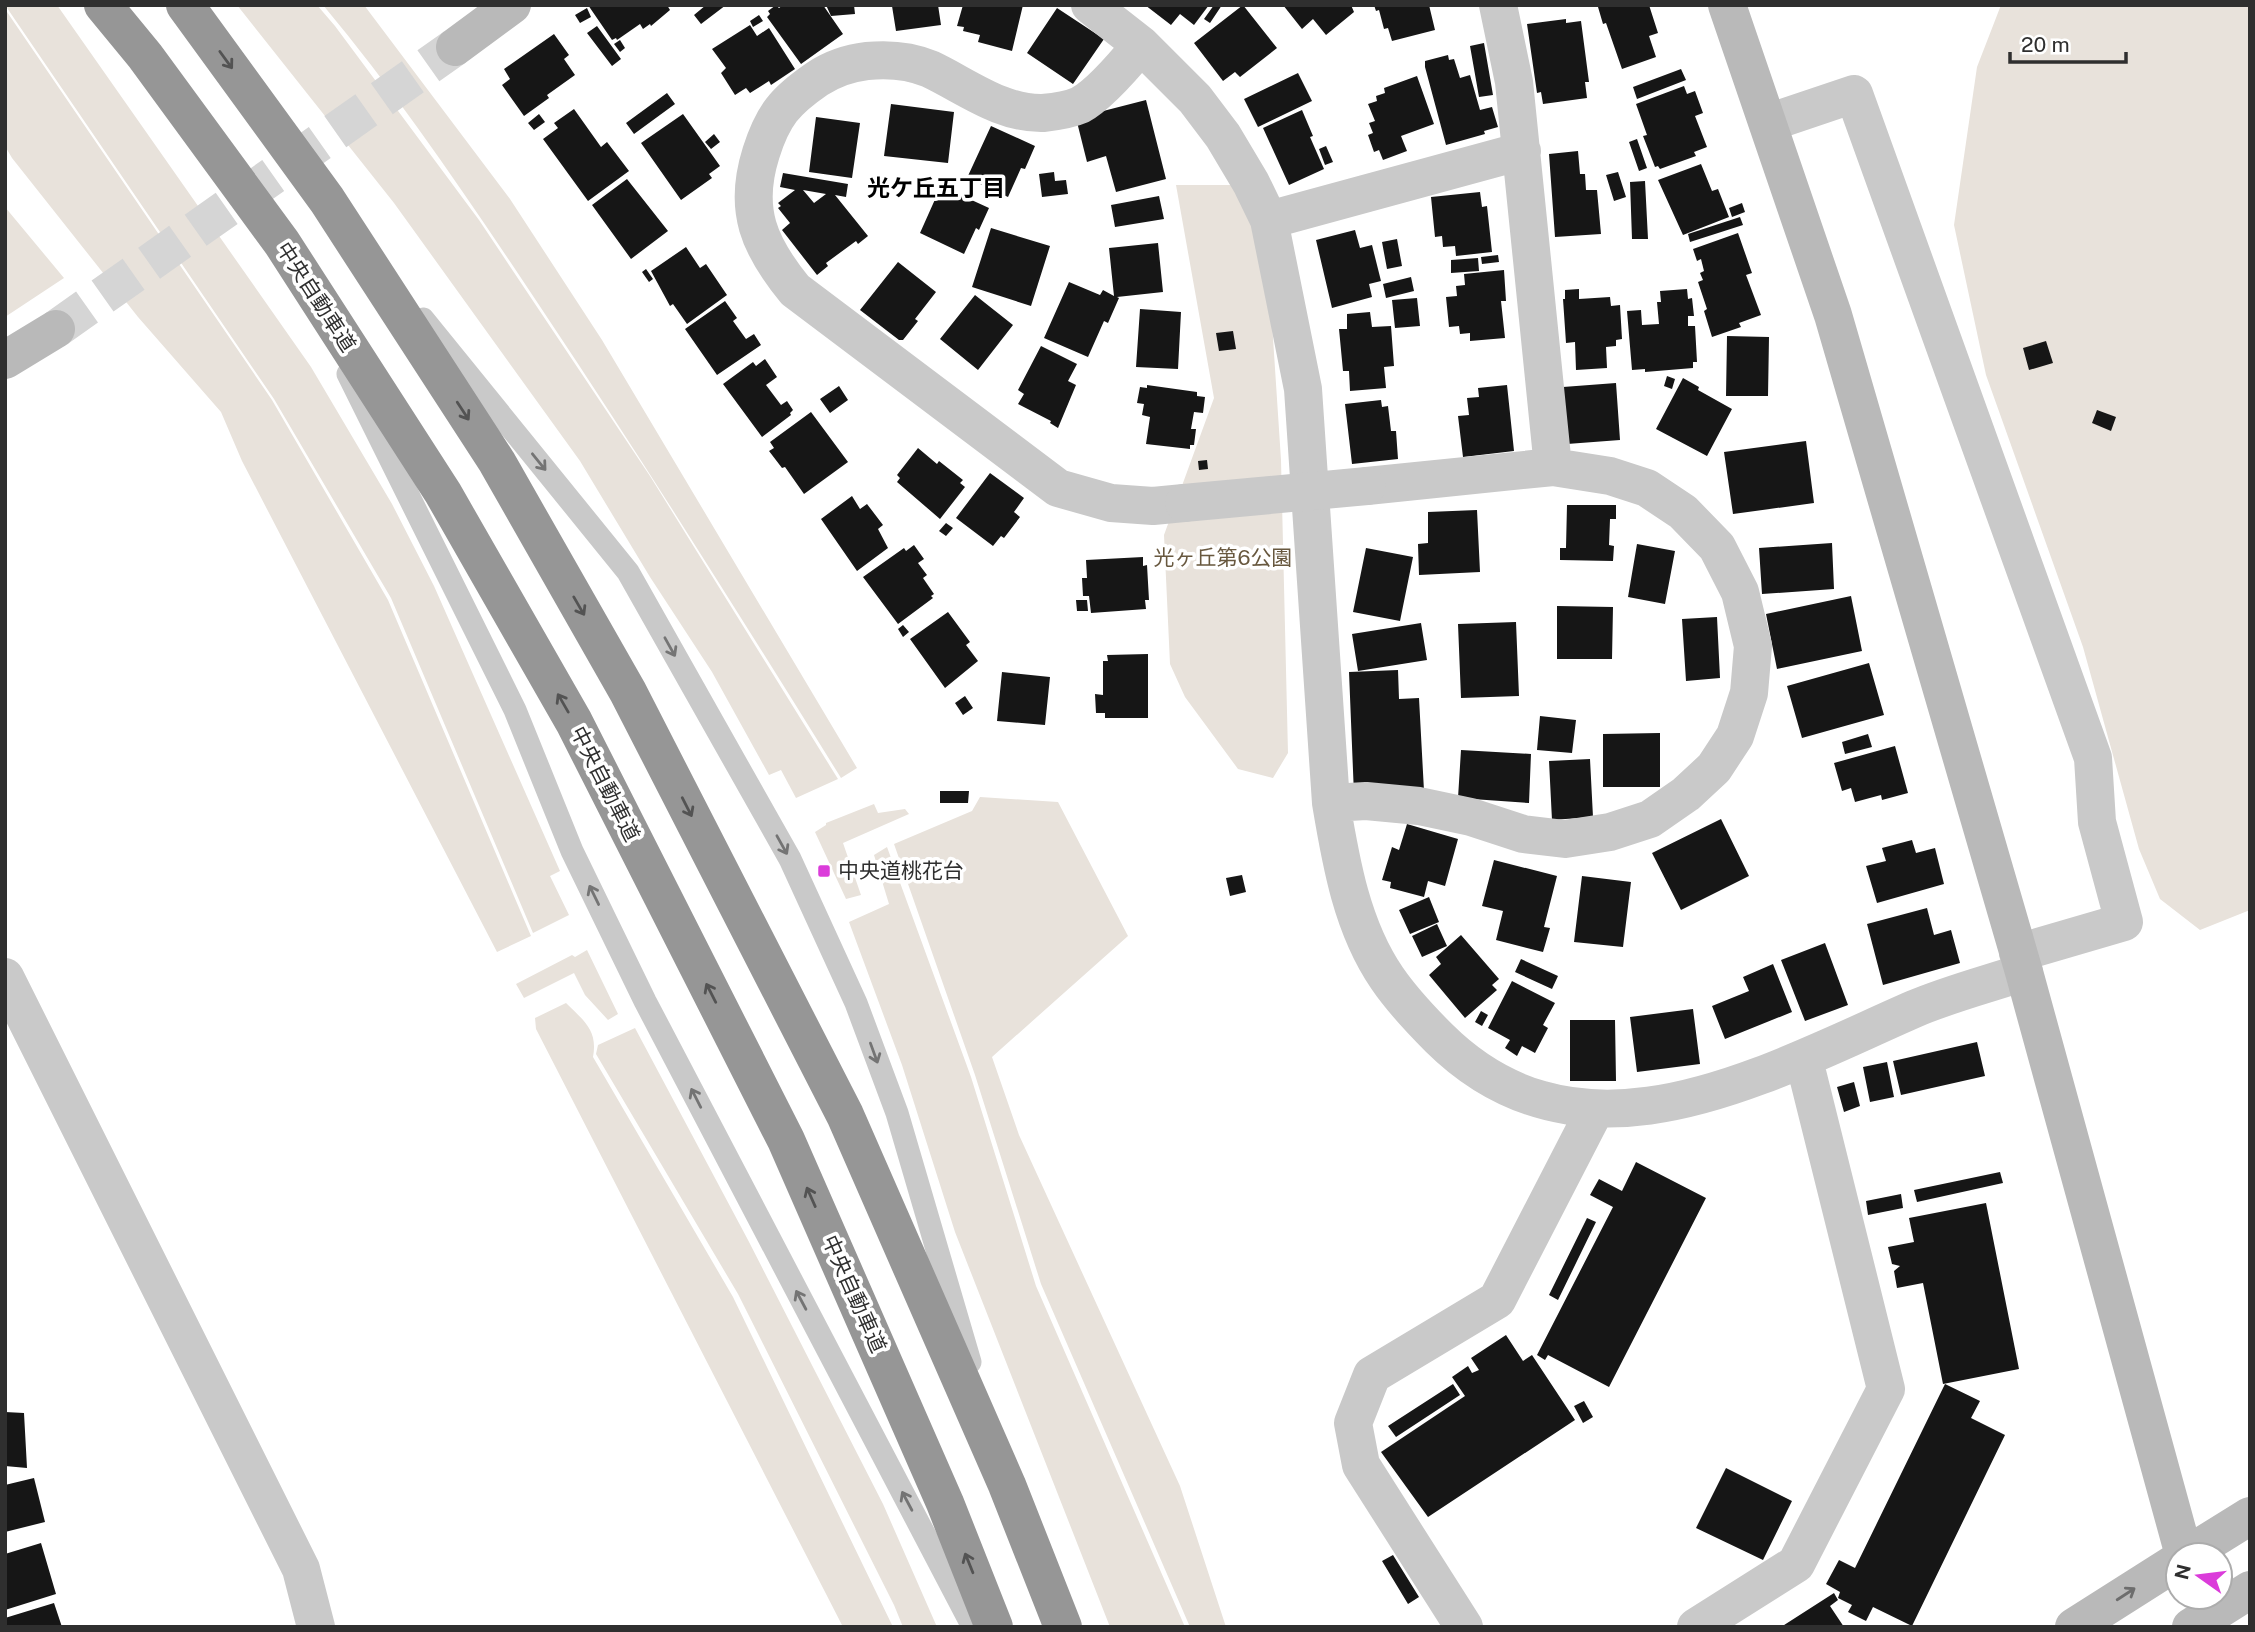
<svg xmlns="http://www.w3.org/2000/svg" width="2255" height="1632" viewBox="0 0 2255 1632" font-family="'Public Sans','Noto Sans JP',sans-serif">
  <rect width="100%" height="100%" fill="#fff"/>
  <path fill="#e8e2db" d="M5,5H57L311,367L392,504L434,586L560,871L550,876L569,915L533,933L391,598L274,399Z
    M237,5H317L335,26L479,220L650,476L838,779L796,798L781,770L769,775L712,672L650,577L580,461L394,203Z
    M323,5H364L510,199L602,340L857,768L841,778C744,622 647,467 545,314C475,209 404,102 323,5Z
    M2001,5H2250V910L2200,930L2160,899L2139,849L2083,647L1986,375L1954,225L1977,67Z
    M5,9L272,400L388,600L531,936L497,952L242,461L221,412L138,317L12,158L5,146Z
    M1176,185H1241L1269,277L1281,460L1288,753L1273,778L1238,769L1185,697L1170,664L1164,535L1214,398Z
    M5,207L64,278L5,317Z
    M980,797L1058,802L1128,936L992,1057L1019,1135L1180,1486L1226,1627H1190L1041,1284L975,1075L894,844L972,811Z
    M874,804L878,813L905,809L909,814L843,843L861,895L846,899L815,832L826,825V823Z
    M887,847L971,1077L1036,1286L1185,1627H1110L955,1232L902,1065L849,922L889,904L874,855Z
    M587,950L618,1014L608,1020L585,995L574,973L524,998L516,984L572,955L575,957Z
    M566,1003C584,1021 598,1030 593,1057L733,1297L893,1627H843L536,1029L535,1018Z
    M635,1028L748,1240L883,1504L937,1627H903L894,1605L738,1294L596,1054L598,1045Z"/>
  <path fill="#161616" fill-rule="evenodd" d="M588,5H667L670,10L651,26L650,24L643,29L640,24L617,40L616,38L612,40Z
    M706,5H726L701,24L694,15Z
    M776,5L779,8L783,5H823L843,34L801,64L767,17L770,14L768,11Z
    M826,5H854L855,14L831,16Z
    M938,5L941,25L896,31L892,6Z
    M963,5H1023L1012,51L978,42L980,35L963,31L964,27L957,26Z
    M1145,5H1209L1194,25L1180,14L1171,25Z
    M1214,5H1222L1210,23L1204,19Z
    M1243,5L1277,48L1240,77L1235,72L1223,81L1194,43Z
    M1283,5H1351L1354,12L1326,35L1313,19L1302,29Z
    M1374,5H1429L1435,30L1392,41L1388,28L1384,29L1379,10L1376,11Z
    M1601,5H1649L1658,33L1649,36L1656,57L1622,69L1606,23L1603,24L1598,7Z
    M587,8L591,17L580,23L575,15Z
    M1057,8L1104,39L1073,84L1027,53Z
    M759,15L763,21L753,27L750,21Z
    M1566,19V23L1581,21L1589,82H1585L1587,98L1543,104L1541,92L1537,93L1527,24Z
    M750,25L757,36L769,28L795,69L771,85L769,81L750,93L746,88L735,95L721,73L726,68L712,49Z
    M597,26L621,59L612,66L587,33Z
    M554,34L569,55L564,59L575,75L547,95L549,98L524,116L502,85L510,79L504,69Z
    M620,40L625,48L620,52L614,44Z
    M1484,43L1493,95L1479,97L1470,46Z
    M1448,55L1449,60L1454,59L1460,78L1470,75L1480,110L1492,107L1498,127L1484,131L1485,134L1446,145L1425,67V61Z
    M1681,69L1686,80L1637,99L1633,87Z
    M1298,73L1312,101L1258,127L1244,99Z
    M1417,76L1434,124L1401,136L1407,151L1383,160L1379,150L1374,152L1368,135L1373,133L1369,123L1375,121L1368,104L1377,101L1376,96L1385,93L1384,88Z
    M1684,86L1687,94L1695,91L1703,113L1695,116L1707,147L1694,152L1696,156L1660,169L1658,166L1655,167L1643,136L1647,135L1636,104Z
    M667,93L675,104L634,134L626,123Z
    M1146,100L1166,179L1116,192L1106,156L1087,162L1076,118Z
    M891,104L954,112L948,163L884,156Z
    M574,109L601,147L607,142L629,171L588,201L543,139L558,128L554,123Z
    M1302,110L1313,136L1310,137L1324,169L1289,185L1263,128Z
    M539,114L545,122L534,130L528,123Z
    M683,114L720,166L709,174L712,178L681,200L641,143Z
    M816,117L860,123L852,178L809,172Z
    M991,126L1035,146L1025,169L1021,168L1008,197L967,178Z
    M714,134L720,142L711,149L705,142Z
    M1637,139L1647,168L1639,171L1629,142Z
    M1326,146L1333,162L1325,165L1319,149Z
    M1578,151L1580,174H1585L1586,190H1597L1601,234L1555,237L1549,154Z
    M1701,164L1712,191L1718,189L1729,217L1683,235L1658,180Z
    M1054,172L1055,181L1066,180L1068,194L1042,197L1039,174Z
    M1618,172L1626,197L1614,201L1606,175Z
    M783,173L848,184L846,197L835,195L868,236L858,244L856,241L826,263L828,266L817,275L782,230L790,223L778,208L781,206L778,203L795,190L780,187ZM803,190L826,194L814,203Z
    M627,179L668,231L631,259L592,205Z
    M1645,181L1648,239H1632L1630,182Z
    M931,186L933,195L921,196L920,188Z
    M941,186L989,208L979,230L976,228L964,254L920,233Z
    M1480,192L1482,207L1487,206L1492,252L1456,256L1455,246L1443,247L1442,236L1435,237L1431,197Z
    M1159,196L1164,219L1115,227L1111,205Z
    M1742,203L1745,212L1732,217L1729,208Z
    M1740,217L1743,225L1690,242L1688,234Z
    M991,228L1050,246L1031,306L972,287Z
    M1355,230L1360,248L1372,245L1381,281L1369,284L1372,297L1332,308L1316,240Z
    M1738,233L1752,273L1746,275L1761,315L1739,323L1741,327L1712,337L1704,311L1707,309L1698,282L1703,280L1700,273L1704,271L1701,259L1697,261L1693,249Z
    M1397,239L1402,266L1387,269L1382,242Z
    M1158,243L1163,292L1117,297L1119,298L1108,323L1104,321L1088,357L1044,338L1069,282L1100,295L1103,290L1114,296L1109,248Z
    M686,247L700,268L706,264L727,295L687,324L673,304L670,306L651,271Z
    M1498,255L1499,262L1482,264L1481,257Z
    M1478,258L1479,271L1451,273V260Z
    M898,262L936,292L915,319L918,321L903,340H899L860,310Z
    M646,269L653,279L649,282L642,272Z
    M1504,270L1506,301H1501L1505,338L1470,341V333L1460,334L1459,326L1449,327L1446,297L1457,296L1456,286L1465,285L1464,274Z
    M1411,277L1414,291L1386,298L1383,284Z
    M1579,289V299L1610,297L1611,306L1620,305L1622,339L1616,340V346L1606,347L1607,368L1576,370L1575,342L1566,343L1563,299H1565V290Z
    M1687,289L1688,299L1692,298L1694,316H1688V326H1695L1697,362H1693V368L1645,372V369L1632,370L1627,311L1641,310L1642,325L1659,324L1657,302H1661L1660,291Z
    M975,295L1013,325L978,370L940,339Z
    M1417,298L1420,326L1395,328L1392,300Z
    M725,301L737,318L733,321L746,339L754,334L761,345L717,375L685,329Z
    M1140,309L1181,312L1178,369L1136,367Z
    M1370,312L1372,327L1391,326L1394,366L1384,367L1386,388L1350,391L1349,371H1343L1339,329H1347V314Z
    M1233,331L1236,349L1219,351L1216,333Z
    M1727,336L1769,337L1768,396H1726Z
    M2046,341L2053,363L2029,370L2023,348Z
    M1041,346L1077,364L1068,381L1076,385L1058,428L1050,423L1051,421L1018,404L1024,394L1018,390Z
    M765,359L777,377L766,385L781,405L787,401L793,410L790,413L791,415L762,437L723,384L753,362L756,366Z
    M1667,376L1675,379L1672,389L1664,386Z
    M1683,378L1699,387L1698,390L1732,409L1707,456L1656,429Z
    M1616,383L1620,440L1567,444L1563,387Z
    M1147,385L1197,392V396L1205,397L1203,413L1194,412L1191,429H1196L1194,445H1190V449L1146,444L1150,417L1142,415L1144,404L1137,403L1140,387L1147,388Z
    M1507,385L1514,451L1463,457L1458,416L1469,415L1467,398L1479,397L1478,388Z
    M839,386L848,400L830,413L820,399Z
    M1381,400L1382,407L1388,406L1391,431H1396L1398,459L1352,464L1345,404Z
    M2097,410L2116,417L2111,431L2092,423Z
    M811,412L848,462L804,494L785,467L782,468L769,451L774,448L770,442Z
    M1806,441L1814,503L1733,514L1724,452Z
    M918,448L937,464L939,461L963,480L960,483L965,487L940,519L897,482L900,478L897,475Z
    M1207,460L1208,469L1199,470L1198,461Z
    M990,473L1024,498L1014,512L1020,517L1004,538L1001,536L993,546L956,518Z
    M852,496L860,509L867,504L883,525L878,529L888,548L857,571L821,519Z
    M1567,505H1616V519H1610L1609,545L1614,546L1613,561L1560,560V548H1566Z
    M1477,510L1480,572L1419,575L1418,544L1428,543V512Z
    M946,523L953,528L946,536L939,531Z
    M1832,543L1834,589L1762,594L1759,548Z
    M1637,544L1675,551L1665,604L1628,597Z
    M914,545L924,559L918,563L927,575L923,578L934,594L931,596L933,598L898,624L863,577L904,548L906,551Z
    M1366,548L1413,557L1400,621L1353,612Z
    M1143,557V566L1147,565L1149,600H1145L1146,609L1091,613L1089,596H1083L1082,578H1087L1086,560Z
    M1851,596L1862,651L1777,669L1766,614Z
    M1076,600H1087L1088,611H1077Z
    M1557,606L1613,607L1612,659H1557Z
    M948,612L970,642L966,645L978,661L945,688L910,639Z
    M1717,617L1720,678L1686,681L1682,619Z
    M1516,622L1519,696L1461,698L1458,624Z
    M1421,623L1427,660L1358,671L1352,634Z
    M903,625L909,632L903,637L898,629Z
    M1148,654V718H1105V713H1096L1095,694L1103,695V661H1108L1107,655Z
    M1869,663L1884,715L1802,738L1787,686Z
    M1398,670L1399,699L1419,698L1424,791L1354,795L1349,672Z
    M1002,672L1050,677L1045,725L997,721Z
    M965,696L973,708L963,715L955,703Z
    M1540,716L1576,720L1572,753L1537,750Z
    M1660,733V787H1603V734Z
    M1868,734L1872,747L1845,754L1842,742Z
    M1895,746L1908,793L1882,800L1881,795L1855,802L1851,788L1842,791L1834,763Z
    M1461,750L1531,754L1529,803L1458,798Z
    M1590,759L1593,817L1552,820L1549,761Z
    M940,791H969L968,803H940Z
    M1721,819L1749,876L1681,910L1652,853Z
    M1407,824L1458,839L1445,886L1428,881L1424,897L1390,888L1391,882L1382,880L1392,847L1399,850Z
    M1912,840L1916,853L1935,848L1944,884L1877,903L1866,866L1886,861L1882,848Z
    M1494,860L1557,876L1544,927L1550,928L1543,952L1496,940L1503,911L1482,906Z
    M1242,875L1246,892L1230,896L1226,878Z
    M1582,876L1631,882L1623,947L1574,942Z
    M1429,897L1439,922L1410,934L1399,910Z
    M1927,908L1934,935L1951,930L1960,963L1883,985L1867,924Z
    M1437,924L1447,946L1422,957L1412,936Z
    M1461,935L1499,979L1492,985L1497,990L1465,1018L1429,975L1441,964L1436,957Z
    M1825,943L1848,1005L1805,1021L1781,960Z
    M1521,959L1558,976L1552,989L1515,972Z
    M1773,964L1792,1012L1725,1039L1712,1006L1749,991L1743,977Z
    M1512,981L1555,1003L1543,1025L1548,1028L1535,1053L1522,1046L1517,1056L1505,1048L1510,1040L1488,1028Z
    M1693,1009L1700,1064L1637,1072L1630,1017Z
    M1481,1011L1488,1015L1482,1026L1475,1022Z
    M1570,1020H1615L1616,1081H1570Z
    M1977,1042L1985,1076L1901,1095L1893,1061Z
    M1887,1062L1894,1097L1870,1102L1863,1067Z
    M1854,1082L1860,1106L1844,1112L1837,1087Z
    M1636,1162L1706,1198L1609,1387L1548,1355L1545,1360L1537,1355L1613,1207L1590,1195L1599,1179L1622,1191Z
    M2000,1172L2003,1183L1917,1202L1914,1190Z
    M1901,1194L1903,1208L1868,1215L1866,1201Z
    M1986,1203L2019,1369L1943,1384L1923,1283L1897,1288L1894,1271L1900,1266L1892,1264L1888,1247L1914,1242L1909,1218Z
    M1587,1218L1596,1222L1558,1300L1549,1295Z
    M1506,1335L1523,1361L1532,1355L1575,1420L1428,1517L1381,1452L1465,1396L1452,1377L1468,1366L1472,1373L1479,1370L1471,1358Z
    M1453,1384L1460,1395L1396,1437L1388,1426Z
    M1945,1384L1980,1401L1971,1418L2005,1435L1912,1626L1873,1607L1866,1621L1848,1612L1852,1605L1838,1598L1840,1592L1826,1584L1839,1560L1855,1568Z
    M1584,1401L1593,1417L1583,1423L1574,1406Z
    M5,1412L24,1413L27,1468L5,1466Z
    M1726,1468L1792,1501L1763,1560L1696,1528Z
    M34,1478L45,1522L5,1532V1485Z
    M41,1543L56,1594L5,1610V1554Z
    M1393,1555L1419,1597L1408,1604L1382,1561Z
    M1834,1593L1838,1600L1830,1606L1844,1627H1781Z
    M54,1603L62,1627H7L5,1618Z"/>
  <g fill="none" stroke-linecap="round" stroke-linejoin="round">
    <path stroke="#d5d5d5" stroke-width="38" stroke-dasharray="38 19" stroke-linecap="butt" d="M56,329L455,47"/>
    <path stroke="#c9c9c9" stroke-width="23" d="M423,319L628,572L790,859L856,1003L897,1113L970,1362
      M348,374L515,710L572,851L645,1001L973,1627"/>
    <path stroke="#c9c9c9" stroke-width="38" d="M1090,5L1141,45L1195,99L1223,136L1251,183L1269,220L1303,389L1331,803C1341,863 1352,927 1387,978C1402,1000 1420,1019 1439,1038C1582,1180 1763,1075 1914,1009C1949,994 1988,984 2024,972
      M1498,5L1514,82L1553,467
      M1141,45C1127,62 1099,95 1080,105C1071,109 1053,112 1043,113C1001,114 966,86 930,69C911,61 887,59 867,61C850,63 832,69 817,79C785,101 773,115 761,153C743,210 759,246 795,290L1058,488L1111,503L1153,506L1184,503
      M1768,123L1854,94L2093,758L2097,822L2124,922L2018,953
      M1269,220L1522,151
      M1331,803L1366,801L1419,806L1471,817L1523,834L1565,839L1610,832L1650,819L1686,794L1714,768L1735,736L1749,693L1753,646L1740,592L1717,547L1683,512L1647,488L1610,476L1553,467L1367,486
      M5,977L301,1569L316,1627
      M1464,1627L1361,1465L1353,1423L1372,1375L1497,1300L1595,1110
      M1696,1627L1796,1564L1886,1389L1804,1060"/>
    <path stroke="#b9b9b9" stroke-width="38" d="M1727,5L1833,315L2024,972L2184,1555
      M455,47L512,5
      M5,360L56,329
      M2187,1555L2250,1516
      M2074,1627L2178,1561
      M2191,1627L2250,1590"/>
    <path stroke="#969696" stroke-width="38" d="M103,5L145,56L282,243L443,493L574,722L786,1140L945,1503L994,1627
      M185,5L327,200L497,462L628,692L845,1115L1007,1485L1063,1627"/>
    <path stroke="#c9c9c9" stroke-width="38" d="M1184,503L1367,486"/>
  </g>
  <defs><path id="oneway-shaft" d="M-6 0H5M1.5-3L5.5 0L1.5 3" fill="none" stroke-width="1.6" stroke-linecap="round" stroke-linejoin="round" transform="scale(1.75)"/></defs>
  <g stroke="#535353">
    <use href="#oneway-shaft" transform="translate(226 60) rotate(54)"/>
    <use href="#oneway-shaft" transform="translate(463 411) rotate(57)"/>
    <use href="#oneway-shaft" transform="translate(579 606) rotate(60)"/>
    <use href="#oneway-shaft" transform="translate(563 703) rotate(-120)"/>
    <use href="#oneway-shaft" transform="translate(687 807) rotate(63)"/>
    <use href="#oneway-shaft" transform="translate(711 993) rotate(-117)"/>
    <use href="#oneway-shaft" transform="translate(811 1197) rotate(-114)"/>
    <use href="#oneway-shaft" transform="translate(969 1563) rotate(-112)"/>
  </g>
  <g stroke="#747474">
    <use href="#oneway-shaft" transform="translate(539 462) rotate(51)"/>
    <use href="#oneway-shaft" transform="translate(670 647) rotate(61)"/>
    <use href="#oneway-shaft" transform="translate(782 845) rotate(61)"/>
    <use href="#oneway-shaft" transform="translate(594 895) rotate(-116)"/>
    <use href="#oneway-shaft" transform="translate(874 1053) rotate(70)"/>
    <use href="#oneway-shaft" transform="translate(696 1098) rotate(-117)"/>
    <use href="#oneway-shaft" transform="translate(801 1300) rotate(-118)"/>
    <use href="#oneway-shaft" transform="translate(907 1501) rotate(-118)"/>
  </g>
  <use stroke="#6d6d6d" href="#oneway-shaft" transform="translate(2126 1594) rotate(-33)"/>
  <rect fill="#db3cda" stroke="#fff" stroke-width="2.5" x="817" y="864" width="14" height="14" rx="3.5"/>
  <g text-anchor="middle" stroke-width="7" stroke-linejoin="round" paint-order="stroke">
    <g font-size="21" fill="#2f2f2f" stroke="#fff">
      <text transform="translate(316 297) rotate(57)" y="7">中央自動車道</text>
      <text transform="translate(605 784) rotate(63)" y="7">中央自動車道</text>
      <text transform="translate(854 1294) rotate(66)" y="7">中央自動車道</text>
    </g>
    <g font-size="21" fill="#68583f" stroke="#fff">
      <text x="1223" y="565">光ヶ丘第6公園</text>
    </g>
    <g font-size="21" fill="#2f2f2f" stroke="#fff" text-anchor="start">
      <text x="838" y="878">中央道桃花台</text>
    </g>
    <g font-size="23" font-weight="bold" fill="#000" stroke="#fff">
      <text x="936" y="196">光ケ丘五丁目</text>
    </g>
  </g>
  <rect width="2255" height="1632" fill="none" stroke="#2f2f2f" stroke-width="14"/>
  <g transform="translate(2199 1576) rotate(284)"><circle r="33" fill="#ffffff" stroke="#acacac" stroke-width="2"/>
  <path d="M0-5L12 26L0 18L-12 26Z" fill="#db3cda"/>
  <text y="-10" font-size="19" font-weight="bold" text-anchor="middle" fill="#2f2f2f">N</text>
  </g>
  <path d="M2010 52v10h116v-10" fill="none" stroke="#2f2f2f" stroke-width="3.5"/>
  <text x="2021" y="52" font-size="21" fill="#2f2f2f" stroke="#ffffff" stroke-width="5" paint-order="stroke">20 m</text>
</svg>
